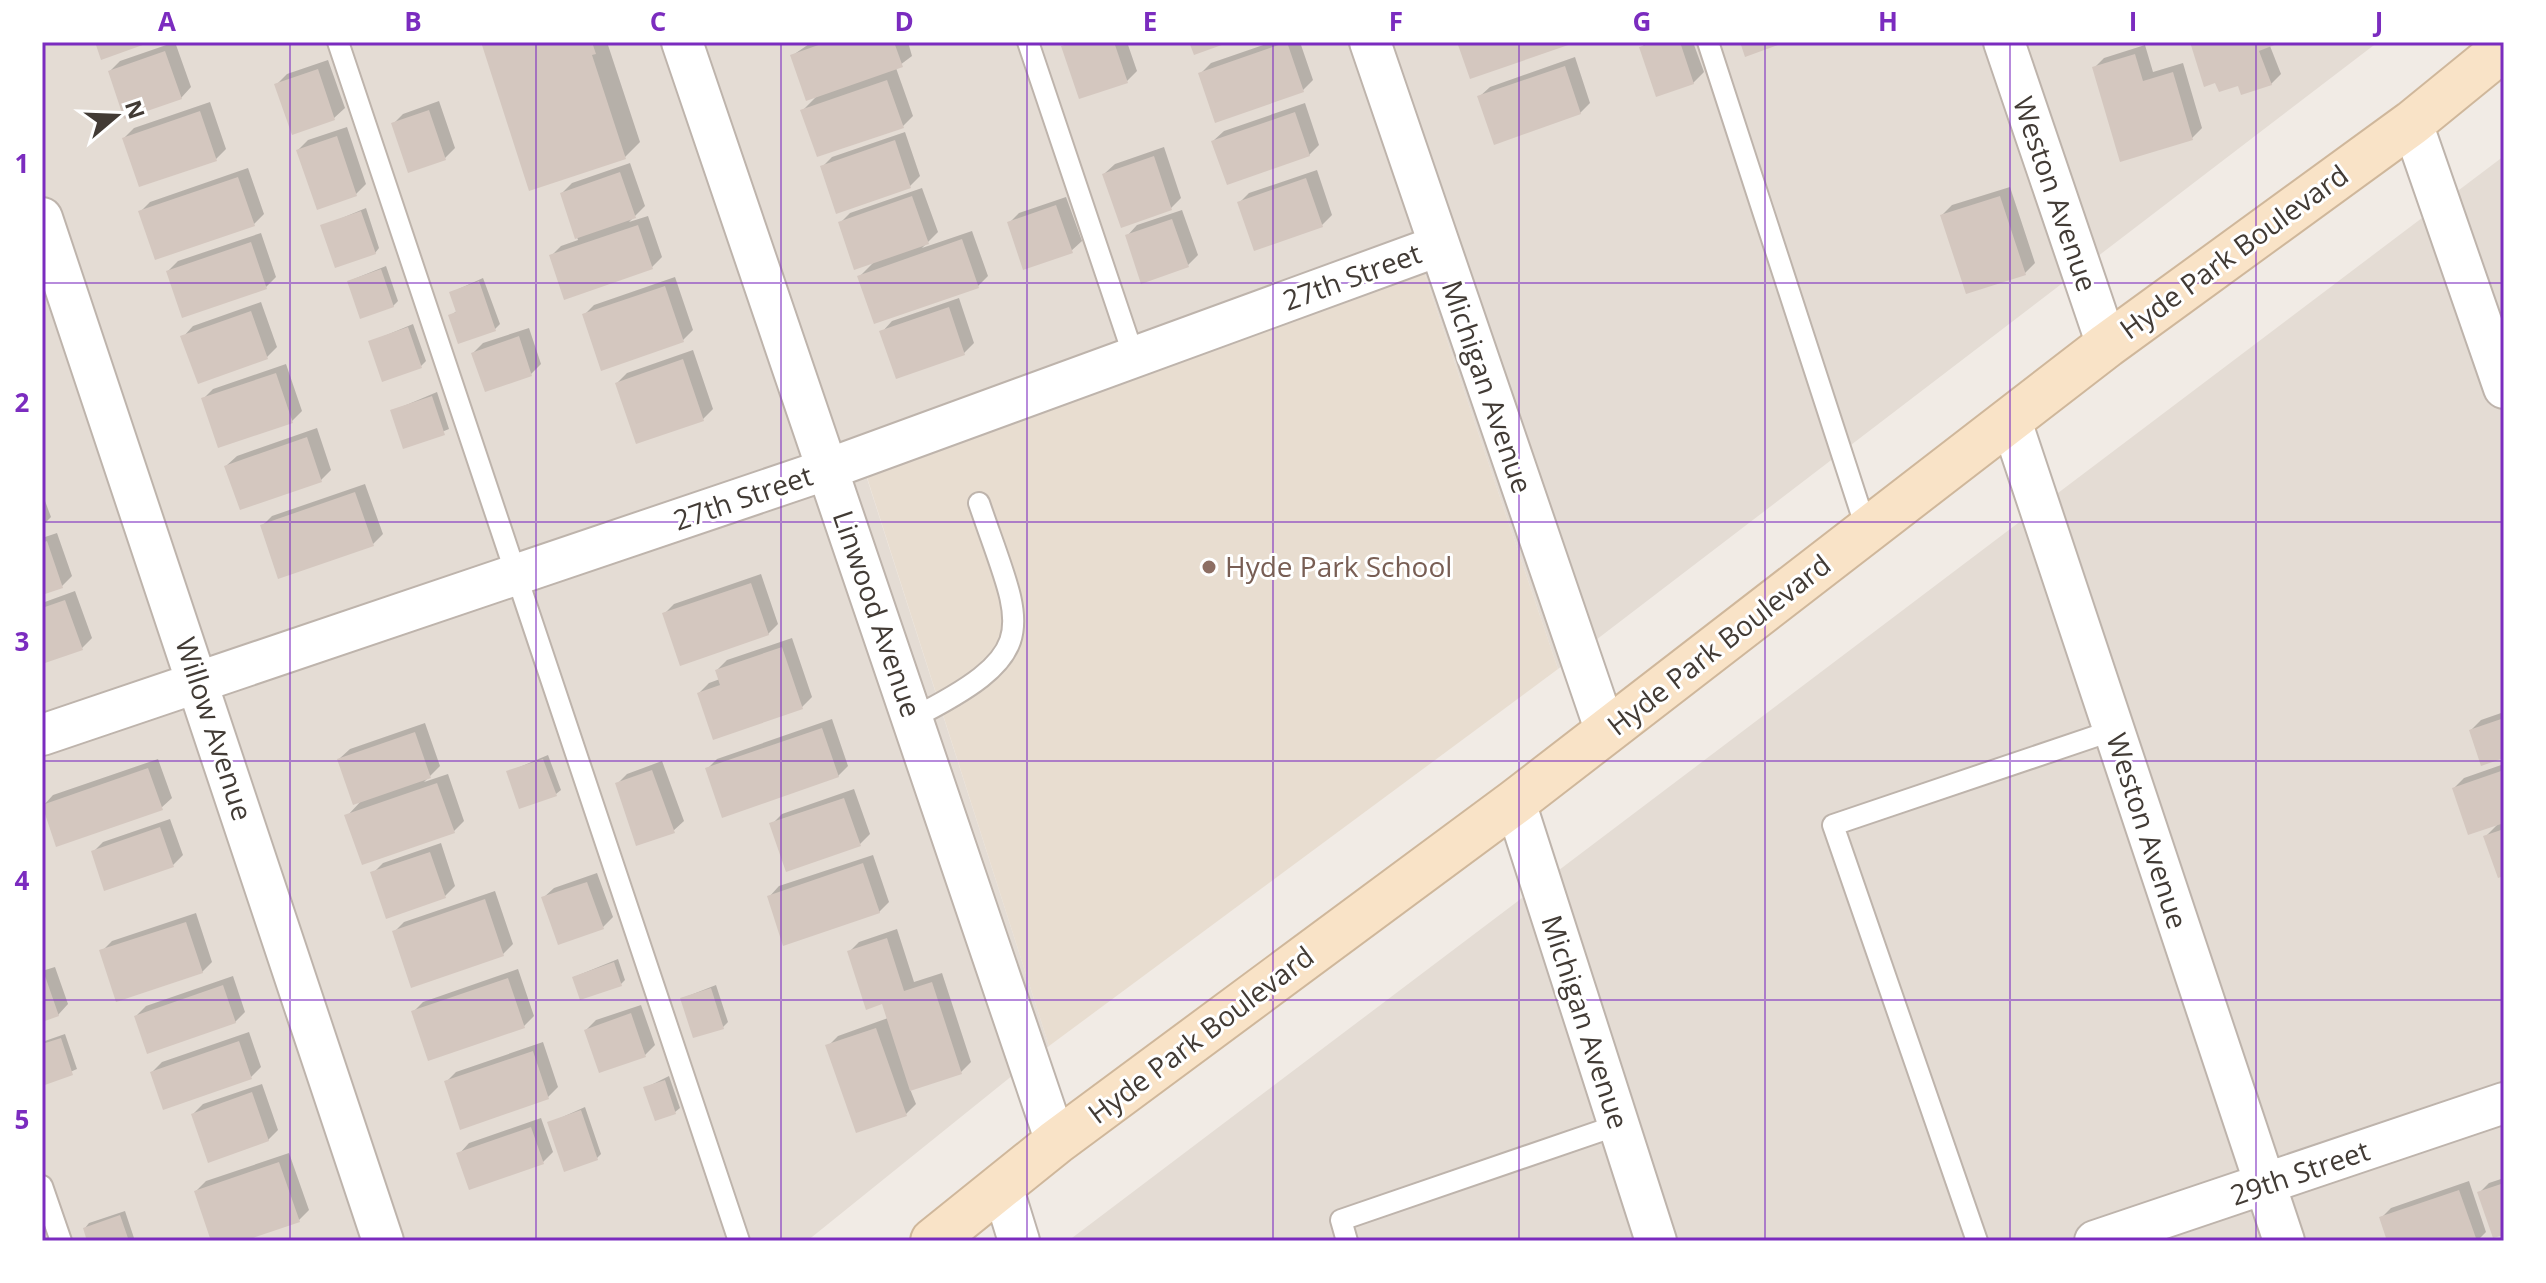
<svg xmlns="http://www.w3.org/2000/svg" width="2546" height="1283" viewBox="0 0 2546 1283" font-family="'Open Sans',sans-serif">
  <rect width="100%" height="100%" fill="#f1ebe5"/>
  <path fill="#e4dcd4" d="M42,42H2378L1558,669L1424,272L863,466L1049,1046L807,1241H42Z
    M2504,156V1241H1068Z"/>
  <path fill="#e8ddd0" d="M1424,272L1558,669L1049,1046L863,465Z"/>
  <path fill="#0003" d="M175,42L191,87L181,98L110,71L120,61Z
    M483,42H607L640,142L625,157Z
    M812,42H908L912,56L896,68L913,116L903,126L803,110L819,94L793,55Z
    M1069,42H1127L1137,71L1127,81L1081,97L1064,47Z
    M1272,42H1300L1313,80L1303,90L1201,73L1211,63Z
    M1647,42H1693L1704,72L1693,83L1641,48Z
    M2193,42H2283L2270,46L2281,74L2271,84H2240Z
    M2145,45L2153,72L2183,63L2202,128L2192,138L2094,68L2104,58Z
    M1575,57L1590,103L1580,113L1479,97L1490,87Z
    M328,60L345,108L334,118L293,132L277,84L287,74Z
    M439,101L455,148L445,158L393,124L403,114Z
    M210,102L226,149L216,159L124,138L134,128Z
    M1305,103L1319,145L1309,155L1213,141L1224,131Z
    M347,127L366,184L356,194L298,150L308,140Z
    M905,132L920,176L910,186L822,167L832,157Z
    M1164,147L1181,198L1171,208L1104,174L1115,164Z
    M630,163L645,206L629,222L648,216L662,257L652,267L551,256L561,246L578,240L562,193L572,183Z
    M248,168L264,214L254,224L140,212L150,202Z
    M1317,170L1332,215L1322,225L1239,203L1249,193Z
    M2010,187L2035,263L2025,273L1942,215L1952,205Z
    M922,188L938,232L922,248L972,231L988,276L978,286L860,276L876,260L840,223L850,213Z
    M1066,197L1082,241L1071,251L1009,223L1019,213Z
    M366,208L379,248L375,253L323,226Z
    M1182,210L1198,255L1188,265L1127,236L1137,225Z
    M261,233L276,277L266,287L168,271L178,261Z
    M386,266L398,301L393,306L349,281Z
    M675,277L693,330L683,340L584,315L594,305Z
    M483,278L500,324L495,329L450,316L458,310L452,292Z
    M959,298L974,343L964,353L897,376L882,332L892,321Z
    M261,302L277,347L267,357L183,337L193,326Z
    M413,324L426,361L421,366L370,342Z
    M529,328L541,364L531,374L473,353L483,343Z
    M693,350L713,409L703,419L617,383L627,373Z
    M286,364L302,411L292,421L203,399L213,389Z
    M437,392L449,429L405,447L392,411Z
    M317,428L331,470L321,480L241,508L226,466L237,456Z
    M365,484L383,534L373,544L262,526L272,516Z
    M42,493L51,517L42,526Z
    M57,533L72,576L62,586L42,593V538Z
    M761,574L778,624L768,634L664,614L674,604Z
    M75,591L92,638L82,648L42,662V603Z
    M792,638L812,697L802,707L699,693L709,683L720,679L717,670L727,660Z
    M2504,712V756L2471,730L2481,720Z
    M832,719L848,766L838,776L707,769L717,759Z
    M425,723L440,766L424,782L448,774L464,821L454,831L347,816L363,799L339,759L350,749Z
    M548,755L561,790L556,794L508,772Z
    M158,759L172,798L161,808L43,806L53,795Z
    M662,761L684,821L673,831L617,784L627,774Z
    M2504,764V874L2485,837L2500,822L2454,788L2464,778Z
    M854,789L870,834L860,844L772,824L782,814Z
    M170,819L183,855L173,865L93,852L103,842Z
    M441,843L455,886L445,896L373,873L383,863Z
    M873,855L889,902L879,912L769,897L779,886Z
    M597,873L613,917L603,927L543,898L554,888Z
    M495,891L513,944L503,954L394,932L404,922Z
    M196,913L212,962L202,972L102,951L112,941Z
    M897,929L914,982L942,973L971,1062L961,1072L910,1089L916,1104L906,1114L828,1046L838,1036L888,1018L883,1002L849,952L859,942Z
    M618,959L625,980L621,984L574,977Z
    M55,967L68,1004L58,1015L42,1020V971Z
    M518,969L534,1016L524,1026L413,1012L423,1002Z
    M233,976L245,1012L235,1022L136,1016L146,1006Z
    M716,985L728,1022L723,1027L683,998Z
    M641,1005L655,1045L645,1055L586,1030L596,1020Z
    M249,1032L261,1067L251,1077L152,1072L162,1062Z
    M65,1034L77,1069L42,1084V1042Z
    M543,1042L558,1087L548,1097L446,1082L456,1072Z
    M669,1076L680,1108L675,1112L645,1088Z
    M262,1084L278,1130L268,1140L193,1114L203,1104Z
    M585,1107L601,1154L597,1158L549,1123Z
    M541,1118L553,1152L543,1162L459,1154L469,1143Z
    M289,1153L309,1210L299,1220L238,1241H214L196,1191L206,1181Z
    M2504,1178V1232L2479,1193L2489,1183Z
    M2469,1181L2486,1232L2477,1241H2389L2381,1218L2391,1208Z
    M125,1211L135,1241H89L85,1228L89,1223Z"/>
  <path fill="#d4c7bf" d="M95,42H151L101,60Z
    M481,42H592L596,54L592,55L626,159L529,191Z
    M827,42H894L903,67L806,101L790,55Z
    M1074,42H1114L1128,83L1079,99L1061,46Z
    M1189,42H1230L1194,55Z
    M1287,42L1304,92L1215,123L1198,73Z
    M1457,42H1577L1470,79Z
    M1655,42H1680L1694,84L1656,97L1639,47Z
    M1740,42H1786L1745,57Z
    M2190,42H2282L2259,51L2272,85L2241,95L2238,86L2219,92L2215,83L2204,87Z
    M165,51L182,99L124,119L108,71Z
    M2135,54L2143,81L2173,72L2193,140L2120,162L2092,67Z
    M1565,66L1581,114L1494,145L1477,96Z
    M318,69L335,120L292,135L274,84Z
    M887,80L904,128L817,157L800,110Z
    M429,110L446,160L408,173L391,123Z
    M200,111L217,161L139,187L122,138Z
    M1295,112L1310,156L1227,185L1211,141Z
    M337,136L357,196L317,210L296,150Z
    M895,140L911,188L836,214L820,166Z
    M1154,156L1172,210L1121,228L1102,174Z
    M620,172L636,218L575,239L560,193Z
    M238,177L255,226L155,260L138,211Z
    M1306,178L1323,227L1254,251L1237,202Z
    M912,196L929,244L854,270L838,222Z
    M2000,196L2026,275L1966,294L1940,215Z
    M1056,205L1073,253L1023,270L1007,222Z
    M361,211L376,254L335,268L320,225Z
    M1172,219L1189,267L1141,284L1125,235Z
    M638,225L653,269L564,300L549,255Z
    M962,239L979,288L874,324L857,276Z
    M251,242L267,289L182,318L166,271Z
    M381,269L394,307L360,319L347,281Z
    M479,281L496,331L458,344L448,315L456,312L449,292Z
    M665,286L684,342L601,371L582,314Z
    M949,307L965,355L896,379L879,331Z
    M251,311L268,359L198,384L180,336Z
    M408,327L422,368L382,382L368,341Z
    M519,336L532,376L485,392L471,353Z
    M683,359L704,421L636,444L615,383Z
    M276,373L293,423L218,448L201,398Z
    M432,396L445,435L403,449L390,410Z
    M307,437L322,482L240,510L224,466Z
    M355,492L374,546L278,579L260,525Z
    M47,541L63,588L42,595V543Z
    M751,583L769,635L680,666L662,613Z
    M65,600L83,650L42,664V608Z
    M782,647L803,709L713,740L697,693L720,685L715,670Z
    M2504,718V758L2481,766L2469,730Z
    M822,728L839,777L722,818L705,768Z
    M415,732L431,778L353,805L337,759Z
    M543,759L557,796L519,809L506,771Z
    M148,768L163,810L56,847L42,805Z
    M652,770L675,833L636,846L615,783Z
    M2504,770V823L2468,835L2452,788Z
    M437,783L455,833L362,865L344,815Z
    M844,798L861,846L786,872L769,823Z
    M160,827L174,867L104,891L91,851Z
    M2504,829V876L2498,878L2483,836Z
    M430,852L446,898L386,919L370,872Z
    M863,863L880,913L783,946L767,896Z
    M587,882L604,929L558,945L541,897Z
    M485,899L504,956L411,988L392,931Z
    M186,922L203,973L116,1002L99,950Z
    M887,938L904,991L932,982L962,1074L910,1091L882,1004L866,1010L847,951Z
    M614,962L622,986L580,1000L572,977Z
    M45,976L59,1016L42,1022V977Z
    M508,978L525,1028L428,1061L411,1011Z
    M223,985L236,1023L147,1054L134,1016Z
    M711,988L724,1029L693,1038L680,998Z
    M631,1013L646,1057L599,1073L584,1030Z
    M876,1028L907,1116L856,1133L825,1045Z
    M61,1038L73,1075L42,1086V1044Z
    M239,1041L252,1079L163,1110L150,1072Z
    M533,1051L549,1099L460,1130L444,1081Z
    M665,1080L676,1114L655,1121L643,1087Z
    M252,1092L269,1141L208,1163L191,1114Z
    M581,1110L598,1160L564,1172L547,1122Z
    M531,1127L544,1164L469,1190L456,1153Z
    M279,1162L300,1222L244,1241H211L194,1191Z
    M2504,1183V1235L2493,1238L2477,1192Z
    M2459,1190L2477,1241H2387L2379,1217Z
    M120,1215L129,1241H87L83,1228Z"/>
  <g fill="none" stroke-linecap="round" stroke-linejoin="round">
    <defs>
      <path id="service" d="M338,42L739,1241
        M1028,42L1134,357
        M1708,42L1867,531
        M913,718C1047,650 1022,629 979,503
        M42,1186L61,1241
        M1347,1241L1341,1220L1618,1125
        M1977,1241L1833,825L2114,730"/>
      <path id="minor" d="M682,42L1056,1142
        M1370,42L1606,732
        M2004,42L2107,345
        M2412,123L2504,388
        M42,218L383,1241
        M2011,421L2284,1241
        M42,735L828,469L1438,246
        M1515,802L1656,1241
        M1002,1186L1019,1241
        M2095,1241L2504,1103"/>
      <path id="secondary" d="M933,1241L1056,1142L1515,802L2107,345L2412,123L2504,48"/>
    </defs>
    <use href="#service" stroke="#beb4ac" stroke-width="24"/>
    <use href="#minor" stroke="#beb4ac" stroke-width="44"/>
    <use href="#secondary" stroke="#cfb79b" stroke-width="48"/>
    <use href="#service" stroke="#fff" stroke-width="20"/>
    <use href="#minor" stroke="#fff" stroke-width="40"/>
    <use href="#secondary" stroke="#f9e3c7" stroke-width="44"/>
  </g>
  <path fill="none" stroke="#7b2cbf" stroke-width="2" stroke-opacity="0.55" d="M290,42V1241M536,42V1241M781,42V1241M1027,42V1241M1273,42V1241M1519,42V1241M1765,42V1241M2010,42V1241M2256,42V1241M42,283H2504M42,522H2504M42,761H2504M42,1000H2504"/>
  <circle fill="#8d6e63" stroke="#fff" stroke-width="3" cx="1209" cy="567" r="8"/>
  <g text-anchor="middle" stroke-width="6" stroke-linejoin="round" paint-order="stroke">
    <g font-size="28" fill="#423b35" stroke="#fff">
      <text transform="translate(2055 194) rotate(71)" y="10">Weston Avenue</text>
      <text transform="translate(2234 252) rotate(-36)" y="10">Hyde Park Boulevard</text>
      <text transform="translate(1352 277) rotate(-20)" y="10">27th Street</text>
      <text transform="translate(1487 387) rotate(71)" y="10">Michigan Avenue</text>
      <text transform="translate(743 498) rotate(-19)" y="10">27th Street</text>
      <text transform="translate(877 614) rotate(71)" y="10">Linwood Avenue</text>
      <text transform="translate(1719 645) rotate(-38)" y="10">Hyde Park Boulevard</text>
      <text transform="translate(214 729) rotate(72)" y="10">Willow Avenue</text>
      <text transform="translate(2147 831) rotate(72)" y="10">Weston Avenue</text>
      <text transform="translate(1585 1022) rotate(72)" y="10">Michigan Avenue</text>
      <text transform="translate(1201 1035) rotate(-37)" y="10">Hyde Park Boulevard</text>
      <text transform="translate(2300 1173) rotate(-19)" y="10">29th Street</text>
    </g>
    <g font-size="28" fill="#785e54" stroke="#fff" text-anchor="start">
      <text x="1225" y="577">Hyde Park School</text>
    </g>
  </g>
  <rect width="2546" height="1283" fill="none" stroke="#ffffff" stroke-width="88"/>
  <g transform="translate(116 116) rotate(71)" stroke="#ffffff" stroke-width="6" paint-order="stroke">
  <path d="M0-6L14 30L0 20L-14 30Z" fill="#423b35"/>
  <text y="-12" font-size="22" font-weight="bold" text-anchor="middle" fill="#423b35">N</text>
  </g>
  <rect x="44" y="44" width="2458" height="1195" fill="none" stroke="#7b2cbf" stroke-width="3"/>
  <g font-size="26" text-anchor="middle" font-weight="bold" fill="#7b2cbf">
    <text x="167" y="31">A</text>
    <text x="413" y="31">B</text>
    <text x="658" y="31">C</text>
    <text x="904" y="31">D</text>
    <text x="1150" y="31">E</text>
    <text x="1396" y="31">F</text>
    <text x="1642" y="31">G</text>
    <text x="1888" y="31">H</text>
    <text x="2133" y="31">I</text>
    <text x="2379" y="31">J</text>
    <text x="22" y="173">1</text>
    <text x="22" y="412">2</text>
    <text x="22" y="651">3</text>
    <text x="22" y="890">4</text>
    <text x="22" y="1129">5</text>
  </g>
</svg>
